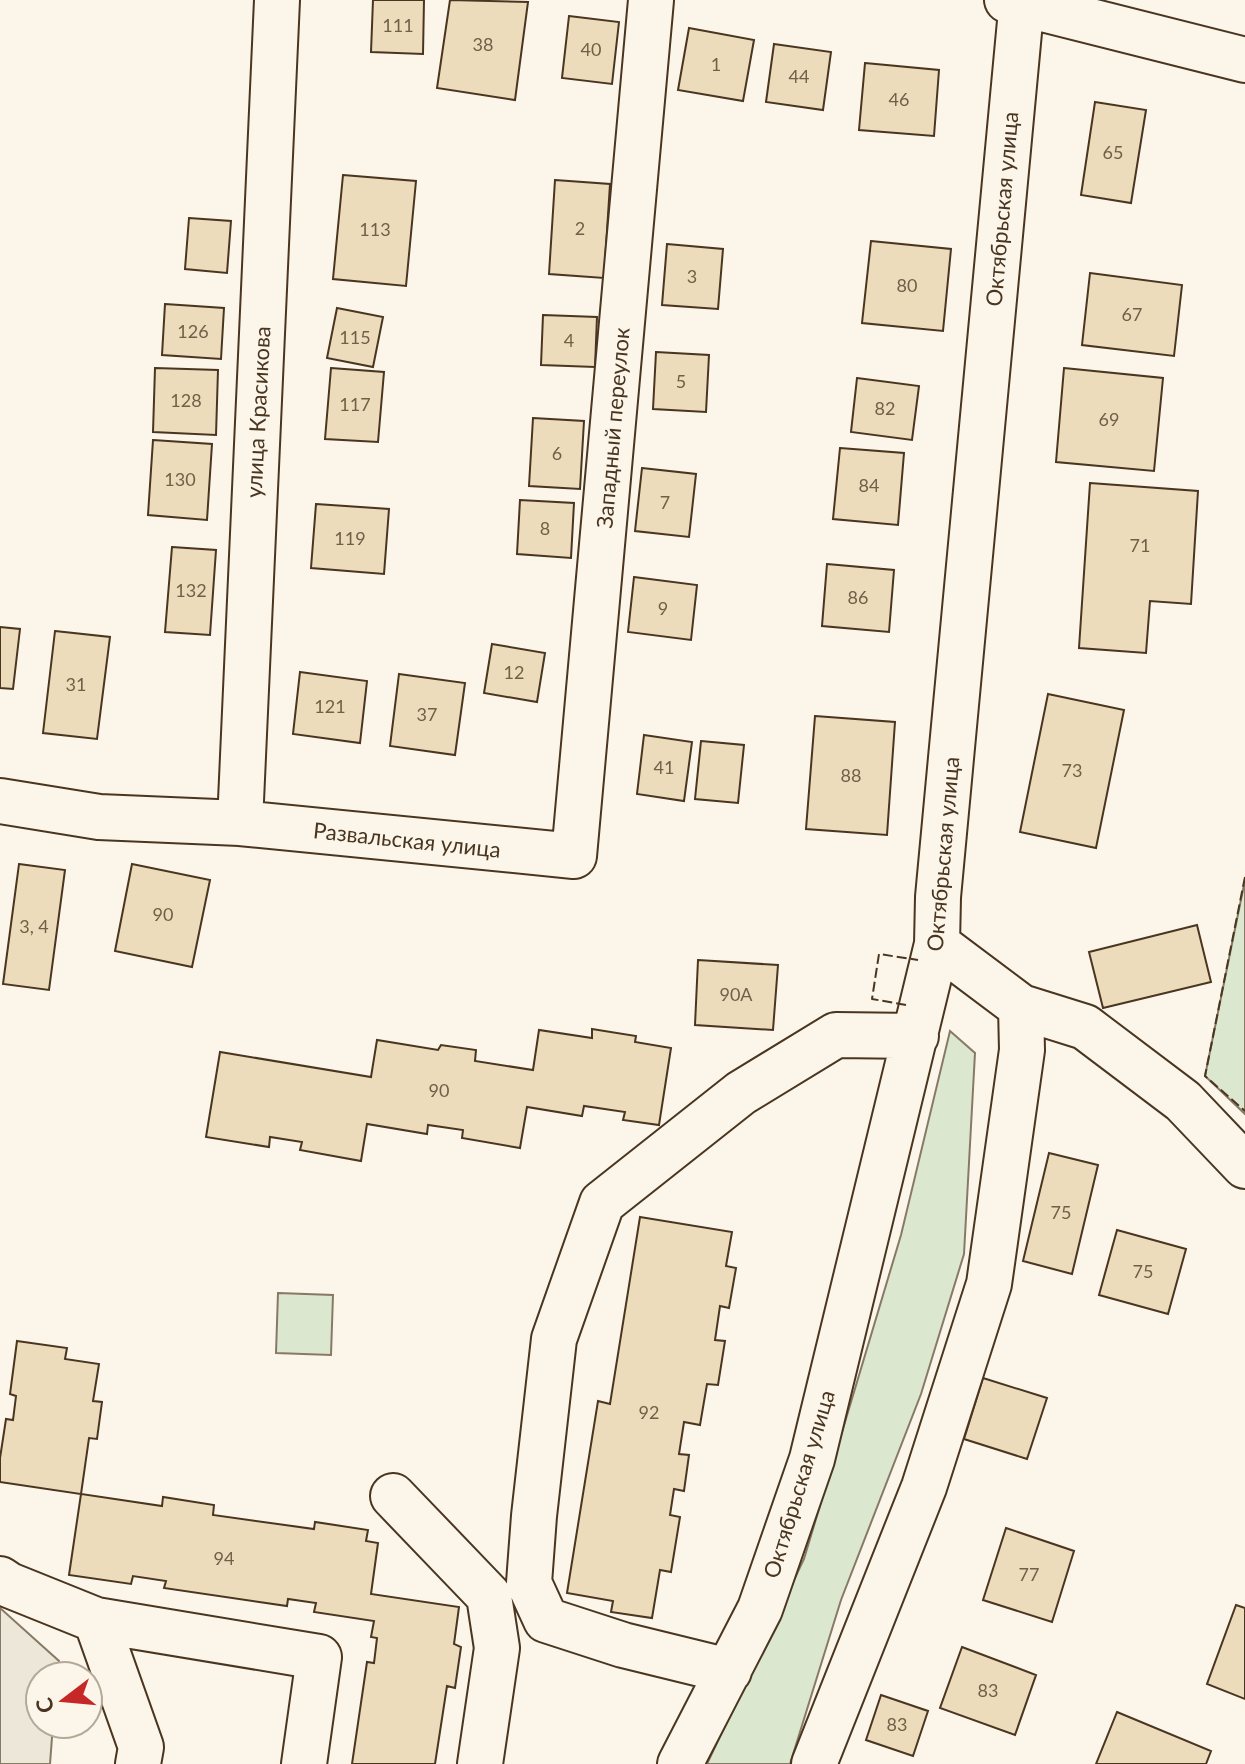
<svg xmlns="http://www.w3.org/2000/svg" width="1245" height="1764" viewBox="0 0 1245 1764" font-family="Lato,sans-serif">
  <rect width="100%" height="100%" fill="#fbf6e9"/>
  <path fill="#dce7d0" stroke="#887966" stroke-width="2" d="M1245,880V1114L1205,1076Z
    M950,1031L975,1053L964,1254L921,1394L841,1600L790,1764H707L804,1559L901,1235Z
    M278,1293L333,1295L331,1355L276,1353Z"/>
  <path fill="#ede7d9" stroke="#887966" stroke-width="2" d="M0,1608L59,1661L58,1676H40V1724H53L50,1764H0Z"/>
  <path fill="#ecdcbc" stroke="#4a3520" stroke-width="2" d="M373,0H424L423,54L371,52Z
    M450,0L528,2L515,100L437,88Z
    M569,16L619,22L612,84L562,78Z
    M689,28L754,40L743,101L678,90Z
    M774,44L831,52L823,110L766,102Z
    M865,63L939,70L934,136L859,130Z
    M1095,102L1146,110L1131,203L1081,195Z
    M343,175L416,181L406,286L333,279Z
    M555,180L610,184L604,278L549,274Z
    M189,218L231,221L227,273L185,269Z
    M871,241L951,249L943,331L862,323Z
    M667,244L723,249L718,309L662,305Z
    M1090,273L1182,285L1174,356L1082,345Z
    M165,304L224,308L221,359L162,355Z
    M337,308L383,317L373,367L327,358Z
    M543,315L597,317L595,367L541,365Z
    M656,352L709,355L706,412L653,409Z
    M155,368L218,370L216,435L153,432Z
    M331,368L384,372L378,442L325,439Z
    M1064,368L1163,378L1154,471L1056,462Z
    M857,378L919,386L912,440L851,432Z
    M533,418L584,421L580,489L529,486Z
    M153,440L212,444L207,520L148,515Z
    M840,448L904,453L898,525L833,519Z
    M642,468L696,474L689,537L635,531Z
    M1090,483L1198,491L1191,604L1150,601L1146,653L1079,648Z
    M520,500L574,503L571,558L517,554Z
    M316,504L389,509L384,574L311,568Z
    M172,547L216,550L210,635L165,632Z
    M827,564L894,570L889,632L822,626Z
    M634,577L697,585L691,640L628,632Z
    M0,627L20,629L13,689L0,688Z
    M55,631L110,637L97,739L43,733Z
    M492,644L545,653L537,702L484,693Z
    M300,672L367,681L360,743L293,734Z
    M399,674L465,683L455,755L390,746Z
    M1048,694L1124,710L1096,848L1020,832Z
    M815,716L895,722L887,835L806,829Z
    M644,735L692,742L684,801L637,794Z
    M701,741L744,745L738,803L695,799Z
    M19,864L65,870L49,990L3,984Z
    M132,864L210,880L192,967L115,951Z
    M1197,925L1211,982L1103,1008L1089,952Z
    M698,960L778,965L773,1030L695,1025Z
    M592,1029L636,1036L635,1042L671,1048L659,1125L623,1120L625,1112L584,1106L582,1116L527,1107L520,1148L462,1138L463,1130L428,1125L427,1134L367,1124L361,1161L300,1150L302,1142L270,1137L269,1147L206,1137L220,1052L371,1077L377,1040L438,1050L441,1045L476,1050L475,1061L533,1070L539,1030L592,1038Z
    M1049,1153L1098,1165L1072,1274L1023,1261Z
    M640,1217L732,1232L726,1266L736,1268L729,1308L720,1306L715,1340L725,1341L718,1385L707,1384L700,1425L684,1422L679,1454L689,1455L684,1491L674,1489L670,1515L680,1517L671,1572L660,1570L652,1618L611,1612L613,1601L567,1593L598,1401L610,1404Z
    M1117,1230L1186,1249L1168,1314L1099,1295Z
    M17,1341L67,1348L65,1359L99,1364L93,1401L102,1402L97,1439L89,1438L81,1494L162,1506L163,1497L214,1505L213,1515L314,1529L315,1522L368,1530L366,1541L378,1543L371,1594L459,1607L454,1644L461,1647L455,1688L447,1686L435,1764H352L367,1662L374,1663L377,1638L371,1637L374,1621L314,1612L316,1603L288,1599L287,1606L164,1588L166,1581L133,1576L131,1584L69,1575L81,1494L0,1482V1458L6,1419L13,1420L16,1396L10,1394Z
    M983,1378L1047,1398L1027,1459L964,1439Z
    M1006,1528L1074,1551L1052,1622L983,1600Z
    M1236,1605L1245,1608V1699L1207,1684Z
    M962,1647L1036,1675L1015,1735L940,1708Z
    M881,1695L928,1711L913,1756L866,1740Z
    M1117,1712L1211,1751L1206,1764H1096Z"/>
  <g fill="none" stroke-linecap="round" stroke-linejoin="round">
    <defs>
      <path id="minor" d="M1007,0L1245,60
        M0,801L99,817L240,823L574,856L651,0
        M240,823L277,0
        M937,944L1021,1007L1085,1027L1183,1101L1245,1166
        M393,1496L489,1596L497,1648L480,1764
        M0,1579L9,1585L96,1620L319,1657L304,1764
        M96,1620L141,1747L138,1764
        M729,1671L623,1645L546,1620L529,1583L534,1516L554,1339L602,1203L741,1093L836,1035L916,1036
        M680,1764L760,1609L812,1459L937,944L938,897L1022,0
        M814,1764L924,1487L989,1284L1022,1050L1021,1007"/>
    </defs>
    <use href="#minor" stroke="#4a3520" stroke-width="48"/>
    <use href="#minor" stroke="#fbf6e9" stroke-width="44"/>
    <path stroke="#4a3520" stroke-width="2" stroke-dasharray="10 4" stroke-linecap="butt" d="M1245,877L1205,1076L1245,1111
      M906,1005L872,999L879,954L918,960"/>
  </g>
  <g text-anchor="middle" stroke-width="6" stroke-linejoin="round" paint-order="stroke">
    <g font-size="18" fill="#725f47">
      <text x="398" y="32">111</text>
      <text x="483" y="51">38</text>
      <text x="591" y="56">40</text>
      <text x="716" y="71">1</text>
      <text x="799" y="83">44</text>
      <text x="899" y="106">46</text>
      <text x="1113" y="159">65</text>
      <text x="580" y="235">2</text>
      <text x="375" y="236">113</text>
      <text x="692" y="283">3</text>
      <text x="907" y="292">80</text>
      <text x="1132" y="321">67</text>
      <text x="193" y="338">126</text>
      <text x="355" y="344">115</text>
      <text x="569" y="347">4</text>
      <text x="681" y="388">5</text>
      <text x="186" y="407">128</text>
      <text x="355" y="411">117</text>
      <text x="885" y="415">82</text>
      <text x="1109" y="426">69</text>
      <text x="557" y="460">6</text>
      <text x="180" y="486">130</text>
      <text x="869" y="492">84</text>
      <text x="665" y="509">7</text>
      <text x="545" y="535">8</text>
      <text x="350" y="545">119</text>
      <text x="1140" y="552">71</text>
      <text x="191" y="597">132</text>
      <text x="858" y="604">86</text>
      <text x="663" y="615">9</text>
      <text x="514" y="679">12</text>
      <text x="76" y="691">31</text>
      <text x="330" y="713">121</text>
      <text x="427" y="721">37</text>
      <text x="664" y="774">41</text>
      <text x="1072" y="777">73</text>
      <text x="851" y="782">88</text>
      <text x="163" y="921">90</text>
      <text x="34" y="933">3, 4</text>
      <text x="736" y="1001">90А</text>
      <text x="439" y="1097">90</text>
      <text x="1061" y="1219">75</text>
      <text x="1143" y="1278">75</text>
      <text x="649" y="1419">92</text>
      <text x="224" y="1565">94</text>
      <text x="1029" y="1581">77</text>
      <text x="988" y="1697">83</text>
      <text x="897" y="1731">83</text>
    </g>
    <g font-size="22" fill="#4a3520" stroke="#fbf6e9">
      <text transform="translate(1002 209) rotate(-85)" y="8">Октябрьская улица</text>
      <text transform="translate(258 412) rotate(-87)" y="8">улица Красикова</text>
      <text transform="translate(613 428) rotate(-85)" y="8">Западный переулок</text>
      <text transform="translate(407 840) rotate(6)" y="8">Развальская улица</text>
      <text transform="translate(943 854) rotate(-85)" y="8">Октябрьская улица</text>
      <text transform="translate(799 1484) rotate(-73)" y="8">Октябрьская улица</text>
    </g>
  </g>
  <g transform="translate(64 1700) rotate(254)"><circle r="38" fill="#fbf6e9" stroke="#b4a999" stroke-width="2"/>
  <path d="M0-6L14 30L0 20L-14 30Z" fill="#c62828"/>
  <text y="-12" font-size="22" font-weight="bold" text-anchor="middle" fill="#4a3520">С</text>
  </g>
</svg>
